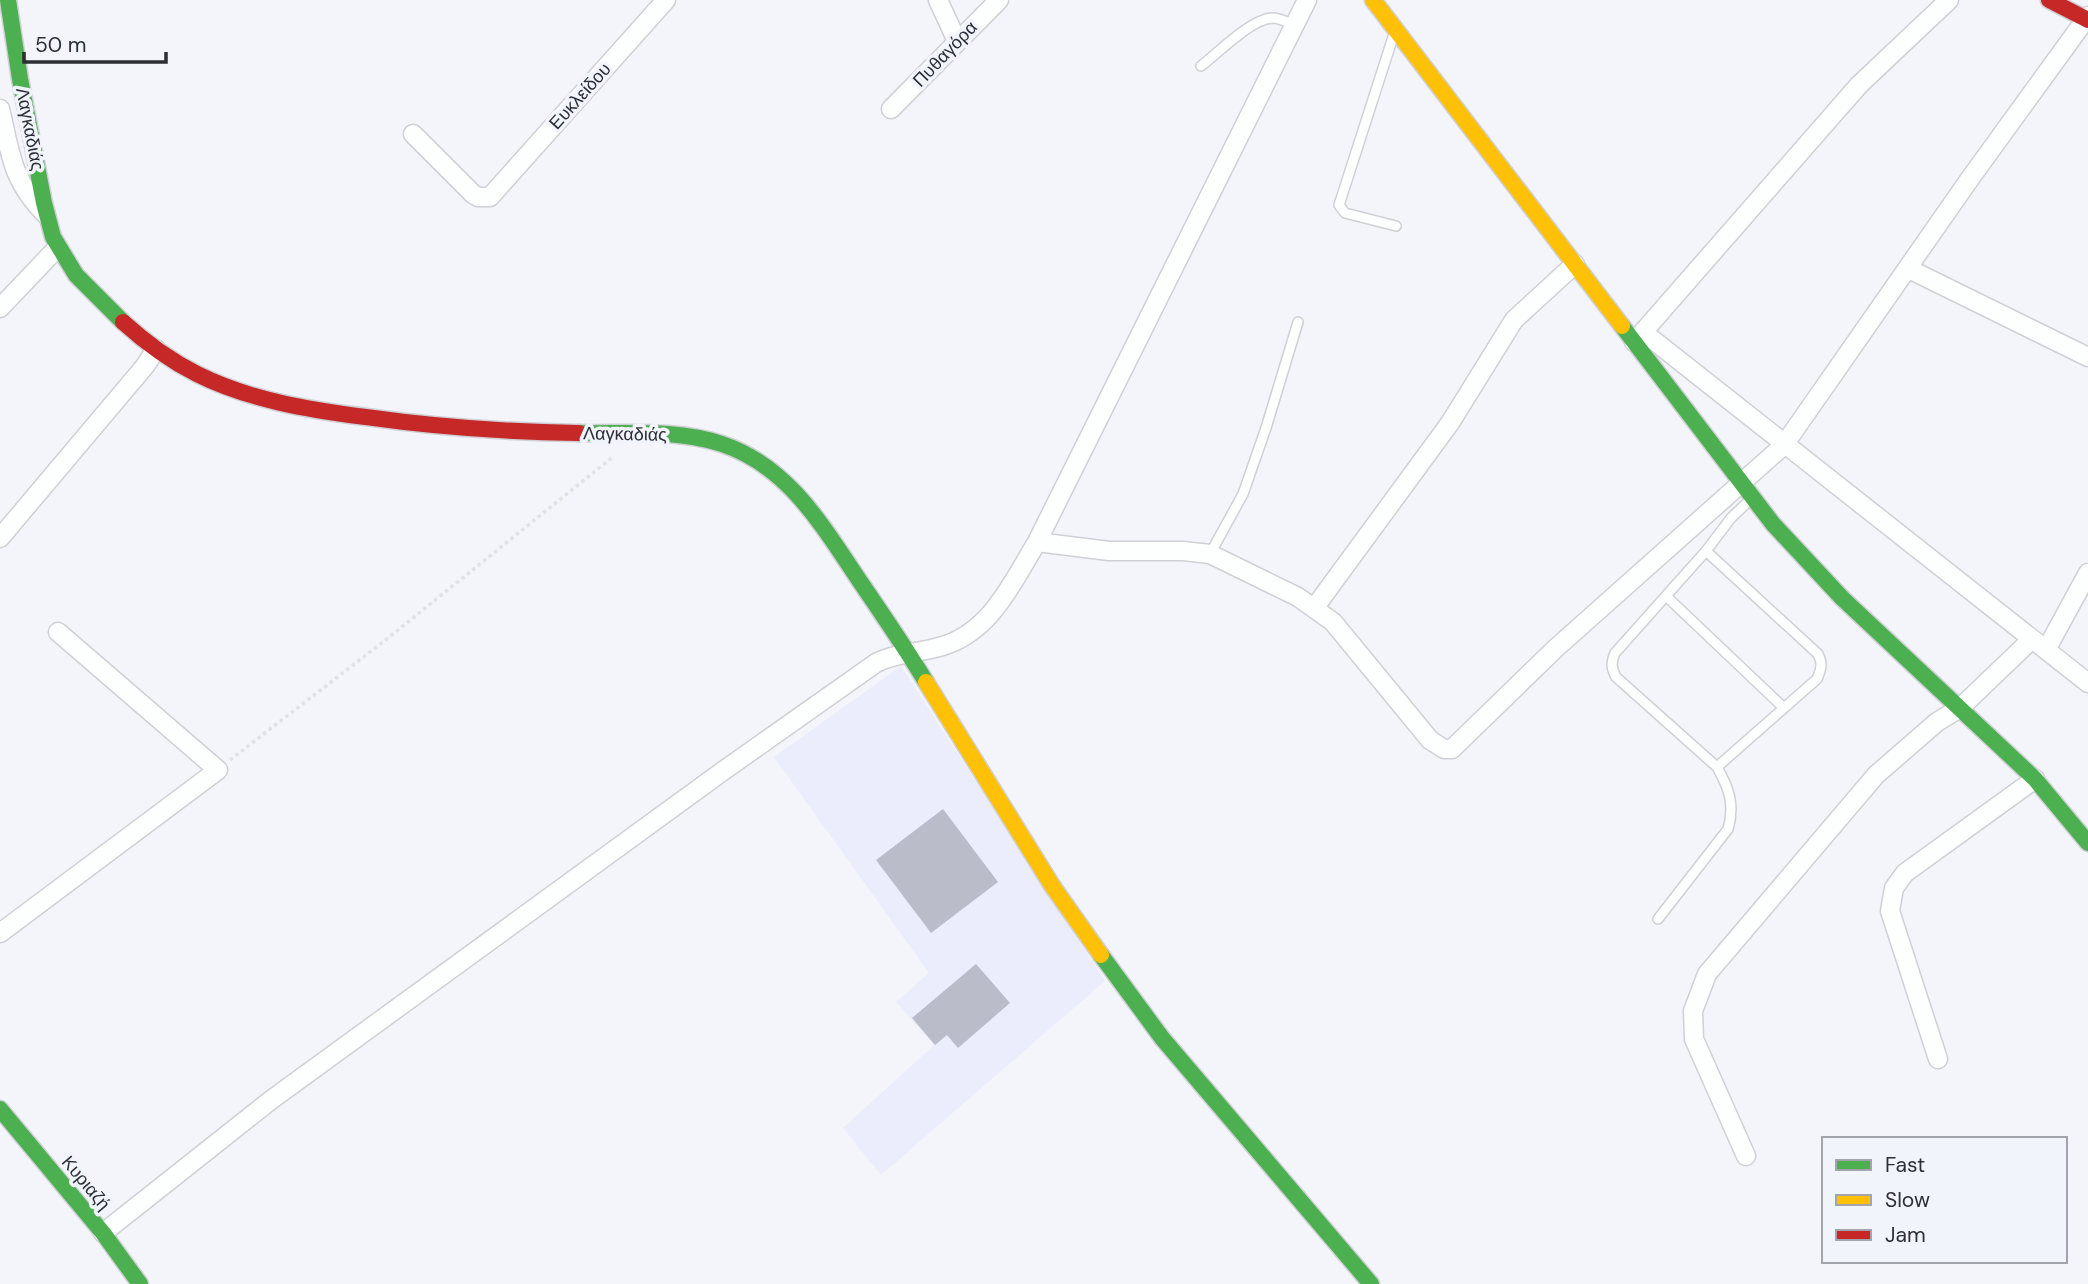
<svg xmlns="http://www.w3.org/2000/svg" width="2088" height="1284" viewBox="0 0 2088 1284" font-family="'DM Sans',sans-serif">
  <rect width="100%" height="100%" fill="#f4f5fa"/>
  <path fill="#ebedfc" d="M901,666L1105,981L881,1175L843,1128L934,1045L896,1002L929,973L774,757Z"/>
  <path fill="#babcca" d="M943,809L998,882L931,933L876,860Z
    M976,964L1010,1003L958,1048L947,1035L935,1045L912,1018Z"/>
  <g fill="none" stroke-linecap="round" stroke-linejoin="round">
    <defs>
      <path id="lane" d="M1394,34L1339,205L1345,213L1396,226
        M1201,66C1218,53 1251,19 1272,18C1280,18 1287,22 1294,25
        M1706,551L1818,654C1823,663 1821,670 1817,679L1717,767
        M1210,554L1243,494L1266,428L1298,322
        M1666,596L1784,708
        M1658,919L1728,829C1735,805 1729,788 1717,767L1616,677C1611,668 1611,662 1615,653L1706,551L1731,518L1751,499"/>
      <path id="street" d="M938,0L957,41
        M0,109C11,154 11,179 45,214
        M891,109L999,0
        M413,134L473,194L478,197H490L666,0
        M1909,269L2088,357
        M0,308L58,247
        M1643,332L1859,85L1949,0
        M1634,342L1643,332L2088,683
        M0,538L145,366L156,349
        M1037,542L1109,551H1183L1210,554L1298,597L1333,622L1430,740L1444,749H1452L1556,648L1784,445L1969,180L2088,16
        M1315,607L1450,423L1514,320L1575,264
        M2046,650L2088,573
        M0,933L218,770L58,632
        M1938,1059L1890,911L1894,888L1905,873L2035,779
        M1746,1156L1694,1039L1693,1011L1707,974L1876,775L1937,722L1960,708L2032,639
        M103,1233L271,1100L723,771L876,663C894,653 919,653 939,647C990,634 1012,583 1037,542L1307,0"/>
      <path id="fast" d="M8,0L20,79L44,203L53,237L76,275L123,322
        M1622,326L1773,524L1842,598L2035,779L2088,843
        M579,433C626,434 676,429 722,444C788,466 822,525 859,580C882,614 905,647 926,682
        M1101,955L1162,1038L1371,1284
        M0,1109L103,1233L140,1284"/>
      <path id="slow" d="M1373,0L1622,326
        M926,682L1053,887L1101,955"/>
      <path id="jam" d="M2049,0L2088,20
        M123,322C145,342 169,360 197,374C249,400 309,410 366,417C437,427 508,432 579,433"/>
    </defs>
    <use href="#lane" stroke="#cfd0d6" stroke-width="12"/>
    <use href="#street" stroke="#cfd0d6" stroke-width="21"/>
    <use href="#fast" stroke="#cfd0d6" stroke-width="19"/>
    <use href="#slow" stroke="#cfd0d6" stroke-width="19"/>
    <use href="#jam" stroke="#cfd0d6" stroke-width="19"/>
    <path stroke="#e0e1e3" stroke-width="3.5" stroke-dasharray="3.5 3.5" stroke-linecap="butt" d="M230,760L388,638L614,456"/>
    <use href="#lane" stroke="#fdfefe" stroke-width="9"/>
    <use href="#street" stroke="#fdfefe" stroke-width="18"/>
    <use href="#fast" stroke="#4caf50" stroke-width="16"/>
    <use href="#slow" stroke="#ffc107" stroke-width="16"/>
    <use href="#jam" stroke="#c62828" stroke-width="16"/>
  </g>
  <g text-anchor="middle" stroke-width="7" stroke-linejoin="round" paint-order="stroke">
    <g font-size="18" fill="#2c2d35" stroke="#f2f4fc">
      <text transform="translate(945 54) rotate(-46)" y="6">Πυθαγόρα</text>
      <text transform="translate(580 96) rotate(-48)" y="6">Ευκλείδου</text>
      <text transform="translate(30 129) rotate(79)" y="6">Λαγκαδιάς</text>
      <text transform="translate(625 434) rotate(1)" y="6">Λαγκαδιάς</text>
      <text transform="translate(86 1183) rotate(50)" y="6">Κυριαζή</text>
    </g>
  </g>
  <rect x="1822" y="1137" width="245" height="126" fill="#f2f4fc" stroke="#a3a4ac" stroke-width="2"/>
  <rect x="1836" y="1160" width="35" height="10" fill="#4caf50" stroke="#a3a4ac" stroke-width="2"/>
  <text x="1885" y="1172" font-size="21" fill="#2c2d35">Fast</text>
  <rect x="1836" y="1195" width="35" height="10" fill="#ffc107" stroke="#a3a4ac" stroke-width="2"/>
  <text x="1885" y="1207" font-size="21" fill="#2c2d35">Slow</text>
  <rect x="1836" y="1230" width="35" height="10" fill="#c62828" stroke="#a3a4ac" stroke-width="2"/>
  <text x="1885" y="1242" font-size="21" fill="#2c2d35">Jam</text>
  <path d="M24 52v10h142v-10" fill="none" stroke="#2c2d35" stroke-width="3.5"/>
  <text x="35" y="52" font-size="21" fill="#2c2d35" stroke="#f2f4fc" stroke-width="5" paint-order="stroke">50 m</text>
</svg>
